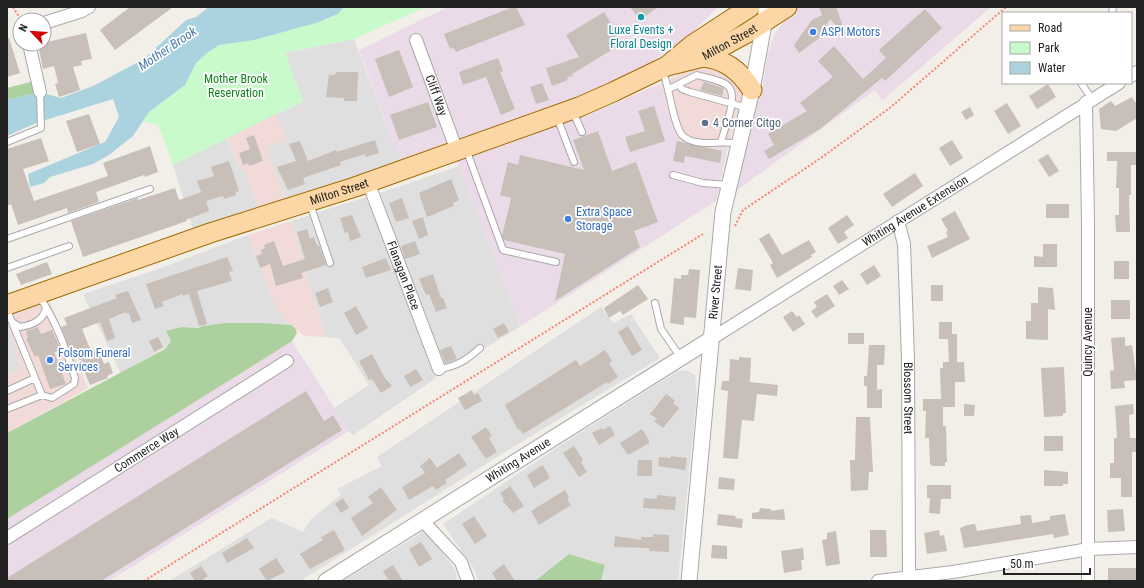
<svg xmlns="http://www.w3.org/2000/svg" width="1144" height="588" viewBox="0 0 1144 588" font-family="'Roboto Condensed',sans-serif">
  <rect width="100%" height="100%" fill="#f2efe9"/>
  <path fill="#e0dfdf" d="M354,39L400,160L286,200L268,154L269,146L275,115L303,101L285,53Z
    M226,139L239,166L247,176L259,208L194,232L173,165Z
    M459,166L521,326L445,372L380,193Z
    M366,197L436,378L353,435L349,431L334,408L369,385L340,339L325,337L291,221Z
    M248,235L274,302L291,325L203,326L198,328L182,327L167,331L171,341L166,347L121,374L83,294L161,268Z
    M601,307L613,323L631,314L660,358L518,444L300,581H169L272,518L303,532L311,519L341,495L337,489L382,466L377,457Z
    M7,324L22,369L7,374Z
    M686,370L695,375L697,395L678,581H601L605,565L569,554L535,581H478L473,567L443,524L564,443L678,371Z
    M426,530L456,571L457,581H343Z"/>
  <path fill="#f2dad9" d="M699,65L720,66L743,92L728,148L677,140L660,84Z
    M272,106L287,140L269,146L268,154L286,200L259,208L247,176L239,166L224,132Z
    M291,221L325,337L304,336L285,320L274,302L248,235Z
    M49,300L88,388L7,433V374L22,369L7,324V315Z"/>
  <path fill="#ebdbe8" d="M448,7H718L693,32L676,45L637,72L599,90L400,160L359,50Z
    M796,7H991L882,101L875,90L736,191L738,174L763,84L768,53L775,33Z
    M660,84L677,140L728,148L716,201L521,326L456,159L588,115Z
    M292,341L349,431L109,581H7V518Z"/>
  <path fill="#add19e" d="M38,80L39,92L7,100V88Z
    M226,323H261L291,325L295,328L297,333L292,341L267,357L7,519V433L165,349L171,341L166,331L182,327L198,328L203,326Z
    M569,554L605,565L601,581H535Z"/>
  <path fill="#c8facc" d="M344,7H426L354,39L285,53L303,101L173,165L158,125L143,121L149,112L185,85L196,63L207,53L219,45L254,40L328,19L338,14Z"/>
  <path fill="#aad3df" d="M209,7H344L338,14L316,23L254,40L219,45L207,53L196,63L185,85L149,112L133,136L109,155L93,164L50,177L44,183L30,187L28,174L105,142L119,117L113,99L36,123L7,136V100L39,92L61,98L93,86L144,59L186,20L196,17Z"/>
  <path fill="#c7bfb8" d="M130,7H173L115,50L100,30Z
    M513,7H516L525,25L456,52L454,48L450,49L444,34Z
    M630,7H658L640,20Z
    M819,7H836L847,37L830,19L818,39L799,53L794,45L812,20L822,15Z
    M925,9L942,28L885,81L882,78L820,129L769,159L764,151L774,145L768,134L807,111L800,103L833,77L818,61L834,46L863,79L886,58L879,50Z
    M604,12L623,43L572,74L573,76L567,77L568,80L552,86L546,68L579,57L566,35Z
    M86,33L92,59L81,61L82,65L73,67L80,90L59,97L55,84L58,83L54,66L43,69L38,44Z
    M7,38H9L20,73L7,77Z
    M399,50L413,87L389,97L375,59Z
    M498,58L503,71L500,72L515,109L501,115L486,77L463,85L459,72Z
    M337,72H358L357,101H344V98L326,97L329,75H334Z
    M704,82L724,88L722,96L700,90Z
    M542,83L549,100L536,104L530,87Z
    M1048,84L1056,97L1037,109L1029,96Z
    M1132,97L1137,105V118L1116,131L1101,129L1099,109L1111,101L1115,106Z
    M428,102L437,127L399,140L390,115Z
    M1007,103L1021,126L1008,134L994,111Z
    M654,106L665,141L630,152L625,137L645,131L638,111Z
    M970,107L974,115L966,120L961,112Z
    M89,114L100,144L77,152L66,121Z
    M598,131L612,171L636,162L658,222L634,231L640,247L555,301L565,254L504,240L502,236L511,198L500,195L508,162L518,165L520,155L584,170L573,140Z
    M254,135L263,161L249,166L248,163L243,165L239,153L250,149L246,138Z
    M41,138L49,161L23,169L34,201L108,176L103,163L150,146L158,172L145,177L144,175L96,192L99,202L68,213L67,208L18,225L11,204L7,206V149Z
    M375,140L379,153L366,157L365,154L340,162L341,165L303,178L305,184L288,190L277,167L296,161L289,144L300,141L308,161L336,150L337,152Z
    M952,140L963,158L950,166L939,148Z
    M677,141L722,151L720,163L685,156L684,163L673,161Z
    M1107,152H1137V165H1131V195H1129L1130,232H1116L1115,215H1119V188H1116L1117,161H1107Z
    M1048,154L1059,171L1049,177L1038,160Z
    M229,161L239,191L236,192V195L224,199L223,196L206,201L209,211L186,220L187,221L83,257L71,221L138,198V200L175,188L179,200L201,192L197,181L214,176L211,167Z
    M915,173L923,186L892,207L883,194Z
    M451,179L459,200L453,203L454,206L427,217L419,193Z
    M402,198L409,218L396,222L389,203Z
    M1046,204H1069V218H1046Z
    M955,211L970,239L932,258L927,246L948,237L946,232L948,231L941,219Z
    M352,215L361,237L350,241L348,232L345,233L340,218Z
    M847,215L854,225L844,232L848,238L838,244L828,228Z
    M423,217L428,235L419,239L412,221Z
    M307,229L310,239L314,237L317,246L319,245L326,265L301,273L303,278L276,286L270,264L260,268L256,256L262,254L261,250L265,248L264,245L274,241L283,266L305,259L297,232Z
    M769,233L782,255L809,240L816,252L811,255L812,257L777,278L770,265L773,263L759,239Z
    M415,241L420,254L405,259L401,246Z
    M1043,244H1057V267H1034V256L1043,257Z
    M227,257L233,271L229,272L232,281L197,291L207,324L199,326L189,294L183,296V294L162,302L164,306L155,309L146,284Z
    M386,258L391,270L366,278L362,267Z
    M1114,261H1129V279H1114Z
    M47,262L52,274L21,285L16,274Z
    M874,265L881,276L867,285L860,274Z
    M738,268L753,270L751,291L735,289Z
    M689,269L700,270L696,318L684,317V325L670,323L674,278L681,279V275H688Z
    M433,274L441,298H443L447,308L436,312L429,294L426,295L419,279Z
    M842,280L849,289L839,295L833,286Z
    M638,285L648,299L623,315L620,311L609,318L604,308Z
    M931,285H943V301H931Z
    M1038,287L1053,288L1055,310L1048,309V340L1026,339V321H1031V303H1038Z
    M328,288L333,302L320,307L315,293Z
    M128,291L141,320L132,323L129,313L127,314L126,312L109,319L115,338L107,341L100,322L82,329L91,351L98,349L104,364L109,362L113,373L107,376L108,378L90,385L74,347H69L61,327L67,325L64,318L117,298L115,295Z
    M827,294L835,306L816,318L811,311L817,307L814,302Z
    M1111,300H1130V319H1111Z
    M356,306L368,328L356,335L344,313Z
    M792,311L797,317L799,315L805,324L793,332L783,317Z
    M939,322H952V334H957V362H964L965,382H955V407H943V426H946L947,462H945V466H932L930,464L929,438H925L926,411H923V399H941L940,368H943V362H949L948,339H939Z
    M504,323L509,332L498,338L493,329Z
    M628,326L642,350L632,356L618,332Z
    M38,327L41,334L52,330L61,350L54,352L66,384L50,389L38,355L35,357L26,339L28,338L26,331Z
    M848,333H864V344H848Z
    M158,337L163,347L154,352L149,341Z
    M1125,337V346L1132,345L1137,380L1124,381L1125,388L1111,389L1110,371L1114,370L1111,338Z
    M869,345H885L884,365H877V390L882,389V408H867V386H864V376H867Z
    M451,346L457,359L445,363L440,350Z
    M605,350L612,361L609,363L618,377L608,384L607,382L523,434L520,429L518,430L505,405L576,360L580,366Z
    M372,354L385,378L392,386L381,393L372,379L369,380L359,361Z
    M739,357L751,358L750,382L778,385L777,396L757,394L754,421L742,420L738,459L723,458L728,391L721,390L722,381H729L730,359L739,360Z
    M1064,367L1066,413H1063V416L1044,417L1041,368Z
    M416,369L423,380L410,387L404,376Z
    M472,390L474,395L478,393L482,401L465,410L458,398Z
    M306,391L324,421L333,415L342,430L101,581H7V578Z
    M666,394L675,401L673,403L679,408L663,428L654,421L657,419L650,414Z
    M964,404L975,405L974,416H964Z
    M1133,404L1134,414L1129,415L1130,438H1137V452H1132V497H1121V478H1110V463H1114V438H1117L1115,406Z
    M856,417H870L873,472H869L868,490L851,491L850,460H855Z
    M610,426L615,435L599,445L592,433L602,428L603,430Z
    M486,427L492,436L489,438L497,452L486,459L471,437Z
    M642,429L649,440V443L630,454H627L620,443Z
    M1044,436H1063V451H1044Z
    M574,446L583,460L581,462L587,472L579,477L563,453Z
    M459,453L467,465L445,480L447,483L436,490L433,486L409,500L402,487L425,473L420,466L430,458L437,468Z
    M671,456L687,458L685,470L658,466L659,457L671,458Z
    M638,460H652V476H637Z
    M543,465L550,478L534,488L527,475Z
    M1044,470L1068,472V484H1063V486H1044Z
    M719,477L735,479L734,490L718,489Z
    M927,485H951V499H941L940,514L929,513L930,498H927Z
    M510,486L524,506L513,513L502,500L504,499L500,493Z
    M381,487L397,510L362,536L351,518L373,503L368,497Z
    M565,490L569,498L567,499L571,505L539,525L531,511Z
    M657,495L676,497L675,510L643,508L644,498L657,499Z
    M343,498L349,508L341,513L335,504Z
    M760,508L771,509V511L784,509L785,520L752,519V513L759,512Z
    M1123,509L1125,531L1108,532L1107,510Z
    M718,514L736,516L735,518L743,519L742,528L717,525Z
    M1065,514L1069,535L1054,538L1053,534L964,548L960,528L967,525L975,524L977,531L1021,524L1020,516L1031,515L1032,523L1050,520V516Z
    M474,516L487,536L475,544L462,524Z
    M334,530L345,550L310,569L300,554L323,540L321,537Z
    M870,530H886L887,557H870Z
    M939,530L940,536L944,535L947,551L927,554L924,533Z
    M836,531L840,564L826,566L822,540L827,539V533Z
    M653,534L669,535V552L649,551V548L614,547L615,536L641,540V537H653Z
    M247,538L254,548L227,563L222,553Z
    M421,542L432,559L419,567L409,549Z
    M712,545L727,546V559L711,558Z
    M803,548L804,560H801L802,570L784,573L781,551Z
    M276,558L285,572L267,581L259,569Z
    M504,564L515,581H497L492,573Z
    M393,565L403,581H389L383,571Z
    M201,566L208,576L201,581H195L190,573Z
    M1108,568H1137V581H1108Z"/>
  <g fill="none" stroke-linecap="round" stroke-linejoin="round">
    <defs>
      <path id="service" d="M1112,13L1113,7
        M662,70C670,87 672,122 682,135C686,139 691,141 696,142C711,145 724,140 739,144
        M1081,83L1092,99
        M679,85L682,89L690,92L748,108
        M669,89L697,75C706,78 723,80 729,87C738,98 724,130 721,142
        M573,112L582,132
        M557,117L574,162
        M7,142L41,128L40,92
        M466,149L503,250L556,262
        M673,175L703,183L728,185
        M310,204L330,263
        M7,239L150,189
        M7,268L69,246
        M655,303L661,329L681,358
        M7,310L42,395
        M12,322L20,327C32,325 44,321 46,307
        M439,369C456,367 468,359 480,348
        M7,391L35,378
        M7,409L42,395L52,398L74,384L75,378C65,347 57,323 39,296"/>
      <g id="minor">
        <path d="M44,23L82,11L89,7"/>
        <path id="s1" d="M416,40L457,151"/>
        <path d="M29,44L40,92"/>
        <path d="M1131,76L1137,72"/>
        <path d="M1086,102L1088,224V581"/>
        <path id="s2" d="M368,182L439,369"/>
        <path id="s3" d="M898,221L904,244L908,359L909,576"/>
        <path id="s4" d="M711,339L1119,83"/>
        <path d="M423,521L461,562L468,581"/>
        <path id="s5" d="M7,538L287,361"/>
        <path d="M878,581L953,572L1089,549L1137,547"/>
      </g>
      <g id="tertiary">
        <path id="s6" d="M326,581L711,339"/>
        <path id="s7" d="M689,581L723,212L752,90L767,7"/>
      </g>
      <g id="primary">
        <path d="M703,57C725,59 741,72 752,90"/>
        <path d="M668,65L692,45L750,7"/>
        <path id="s8" d="M7,305L210,233L355,187L579,107L613,92L667,66L703,57L747,33L787,7"/>
      </g>
    </defs>
    <use href="#service" stroke="#a9a9a9" stroke-width="8"/>
    <use href="#minor" stroke="#a9a9a9" stroke-width="14"/>
    <use href="#tertiary" stroke="#a9a9a9" stroke-width="17"/>
    <use href="#primary" stroke="#a06b00" stroke-width="21"/>
    <path stroke="#fa8072" stroke-width="2" stroke-dasharray="2 2" stroke-linecap="butt" d="M13,7L21,20
      M735,226L743,210L818,160L891,107L1006,7
      M144,581L703,234"/>
    <use href="#service" stroke="#fff" stroke-width="6"/>
    <use href="#minor" stroke="#fff" stroke-width="12"/>
    <use href="#tertiary" stroke="#fff" stroke-width="15"/>
    <use href="#primary" stroke="#fcd6a4" stroke-width="19"/>
  </g>
  <circle fill="#0f9aa8" stroke="#fff" stroke-width="1.5" cx="641" cy="17" r="4"/>
  <g fill="#3f7fe0" stroke="#fff" stroke-width="1.5">
    <circle cx="813" cy="32" r="4"/>
    <circle cx="568" cy="219" r="4"/>
    <circle cx="50" cy="360" r="4"/>
  </g>
  <circle fill="#5c6f8a" stroke="#fff" stroke-width="1.5" cx="705" cy="123" r="4"/>
  <g text-anchor="middle" stroke-width="3.5" stroke-linejoin="round" paint-order="stroke">
    <g font-size="12" fill="#0d838f" stroke="#fff">
      <text x="641" y="34">Luxe Events +<tspan x="641" dy="14">Floral Design</tspan></text>
    </g>
    <g font-size="12" fill="#366cbe" stroke="#fff" text-anchor="start">
      <text x="821" y="36">ASPI Motors</text>
      <text x="576" y="216">Extra Space<tspan x="576" dy="14">Storage</tspan></text>
      <text x="58" y="357">Folsom Funeral<tspan x="58" dy="14">Services</tspan></text>
    </g>
    <g font-size="12" fill="#222" stroke="#fff">
      <text dy="4" stroke="none"><textPath href="#s8" startOffset="770">Milton Street</textPath></text>
      <text dy="4" stroke="none"><textPath href="#s1" startOffset="59">Cliff Way</textPath></text>
      <text dy="4" stroke="none"><textPath href="#s8" startOffset="351">Milton Street</textPath></text>
      <text dy="4" stroke="none"><textPath href="#s4" startOffset="241">Whiting Avenue Extension</textPath></text>
      <text dy="4" stroke="none"><textPath href="#s2" startOffset="100">Flanagan Place</textPath></text>
      <text dy="4" stroke="none"><textPath href="#s7" startOffset="290">River Street</textPath></text>
      <text transform="translate(1088 342) rotate(-90)" y="4">Quincy Avenue</text>
      <text dy="4" stroke="none"><textPath href="#s3" startOffset="178">Blossom Street</textPath></text>
      <text dy="4" stroke="none"><textPath href="#s5" startOffset="165">Commerce Way</textPath></text>
      <text dy="4" stroke="none"><textPath href="#s6" startOffset="227">Whiting Avenue</textPath></text>
    </g>
    <g font-size="12" fill="#0c8416" stroke="#fff">
      <text x="236" y="83">Mother Brook<tspan x="236" dy="14">Reservation</tspan></text>
    </g>
    <g font-size="12" fill="#4e5e75" stroke="#fff" text-anchor="start">
      <text x="713" y="127">4 Corner Citgo</text>
    </g>
    <g font-size="13" font-style="italic" fill="#4a7aab" stroke="#fff">
      <text transform="translate(167 48) rotate(-34)" y="5">Mother Brook</text>
    </g>
  </g>
  <rect width="1144" height="588" fill="none" stroke="#222222" stroke-width="16"/>
  <rect x="1002" y="12" width="130" height="72" fill="#ffffff" stroke="#a7a7a7"/>
  <rect x="1010" y="25" width="20" height="6" fill="#fcd6a4" stroke="#a7a7a7"/>
  <text x="1038" y="32" font-size="12" fill="#222222">Road</text>
  <rect x="1010" y="42" width="20" height="12" fill="#c8facc" stroke="#a7a7a7"/>
  <text x="1038" y="52" font-size="12" fill="#222222">Park</text>
  <rect x="1010" y="62" width="20" height="12" fill="#aad3df" stroke="#a7a7a7"/>
  <text x="1038" y="72" font-size="12" fill="#222222">Water</text>
  <g transform="translate(32 32) rotate(295)"><circle r="19" fill="#ffffff" stroke="#a7a7a7"/>
  <path d="M0-3L7 15L0 10L-7 15Z" fill="#d40000"/>
  <text y="-6" font-size="11" font-weight="bold" text-anchor="middle" fill="#222222">N</text>
  </g>
  <path d="M1004 568v6h86v-6" fill="none" stroke="#222222" stroke-width="2"/>
  <text x="1010" y="568" font-size="12" fill="#222222" stroke="#ffffff" stroke-width="3" paint-order="stroke">50 m</text>
</svg>
